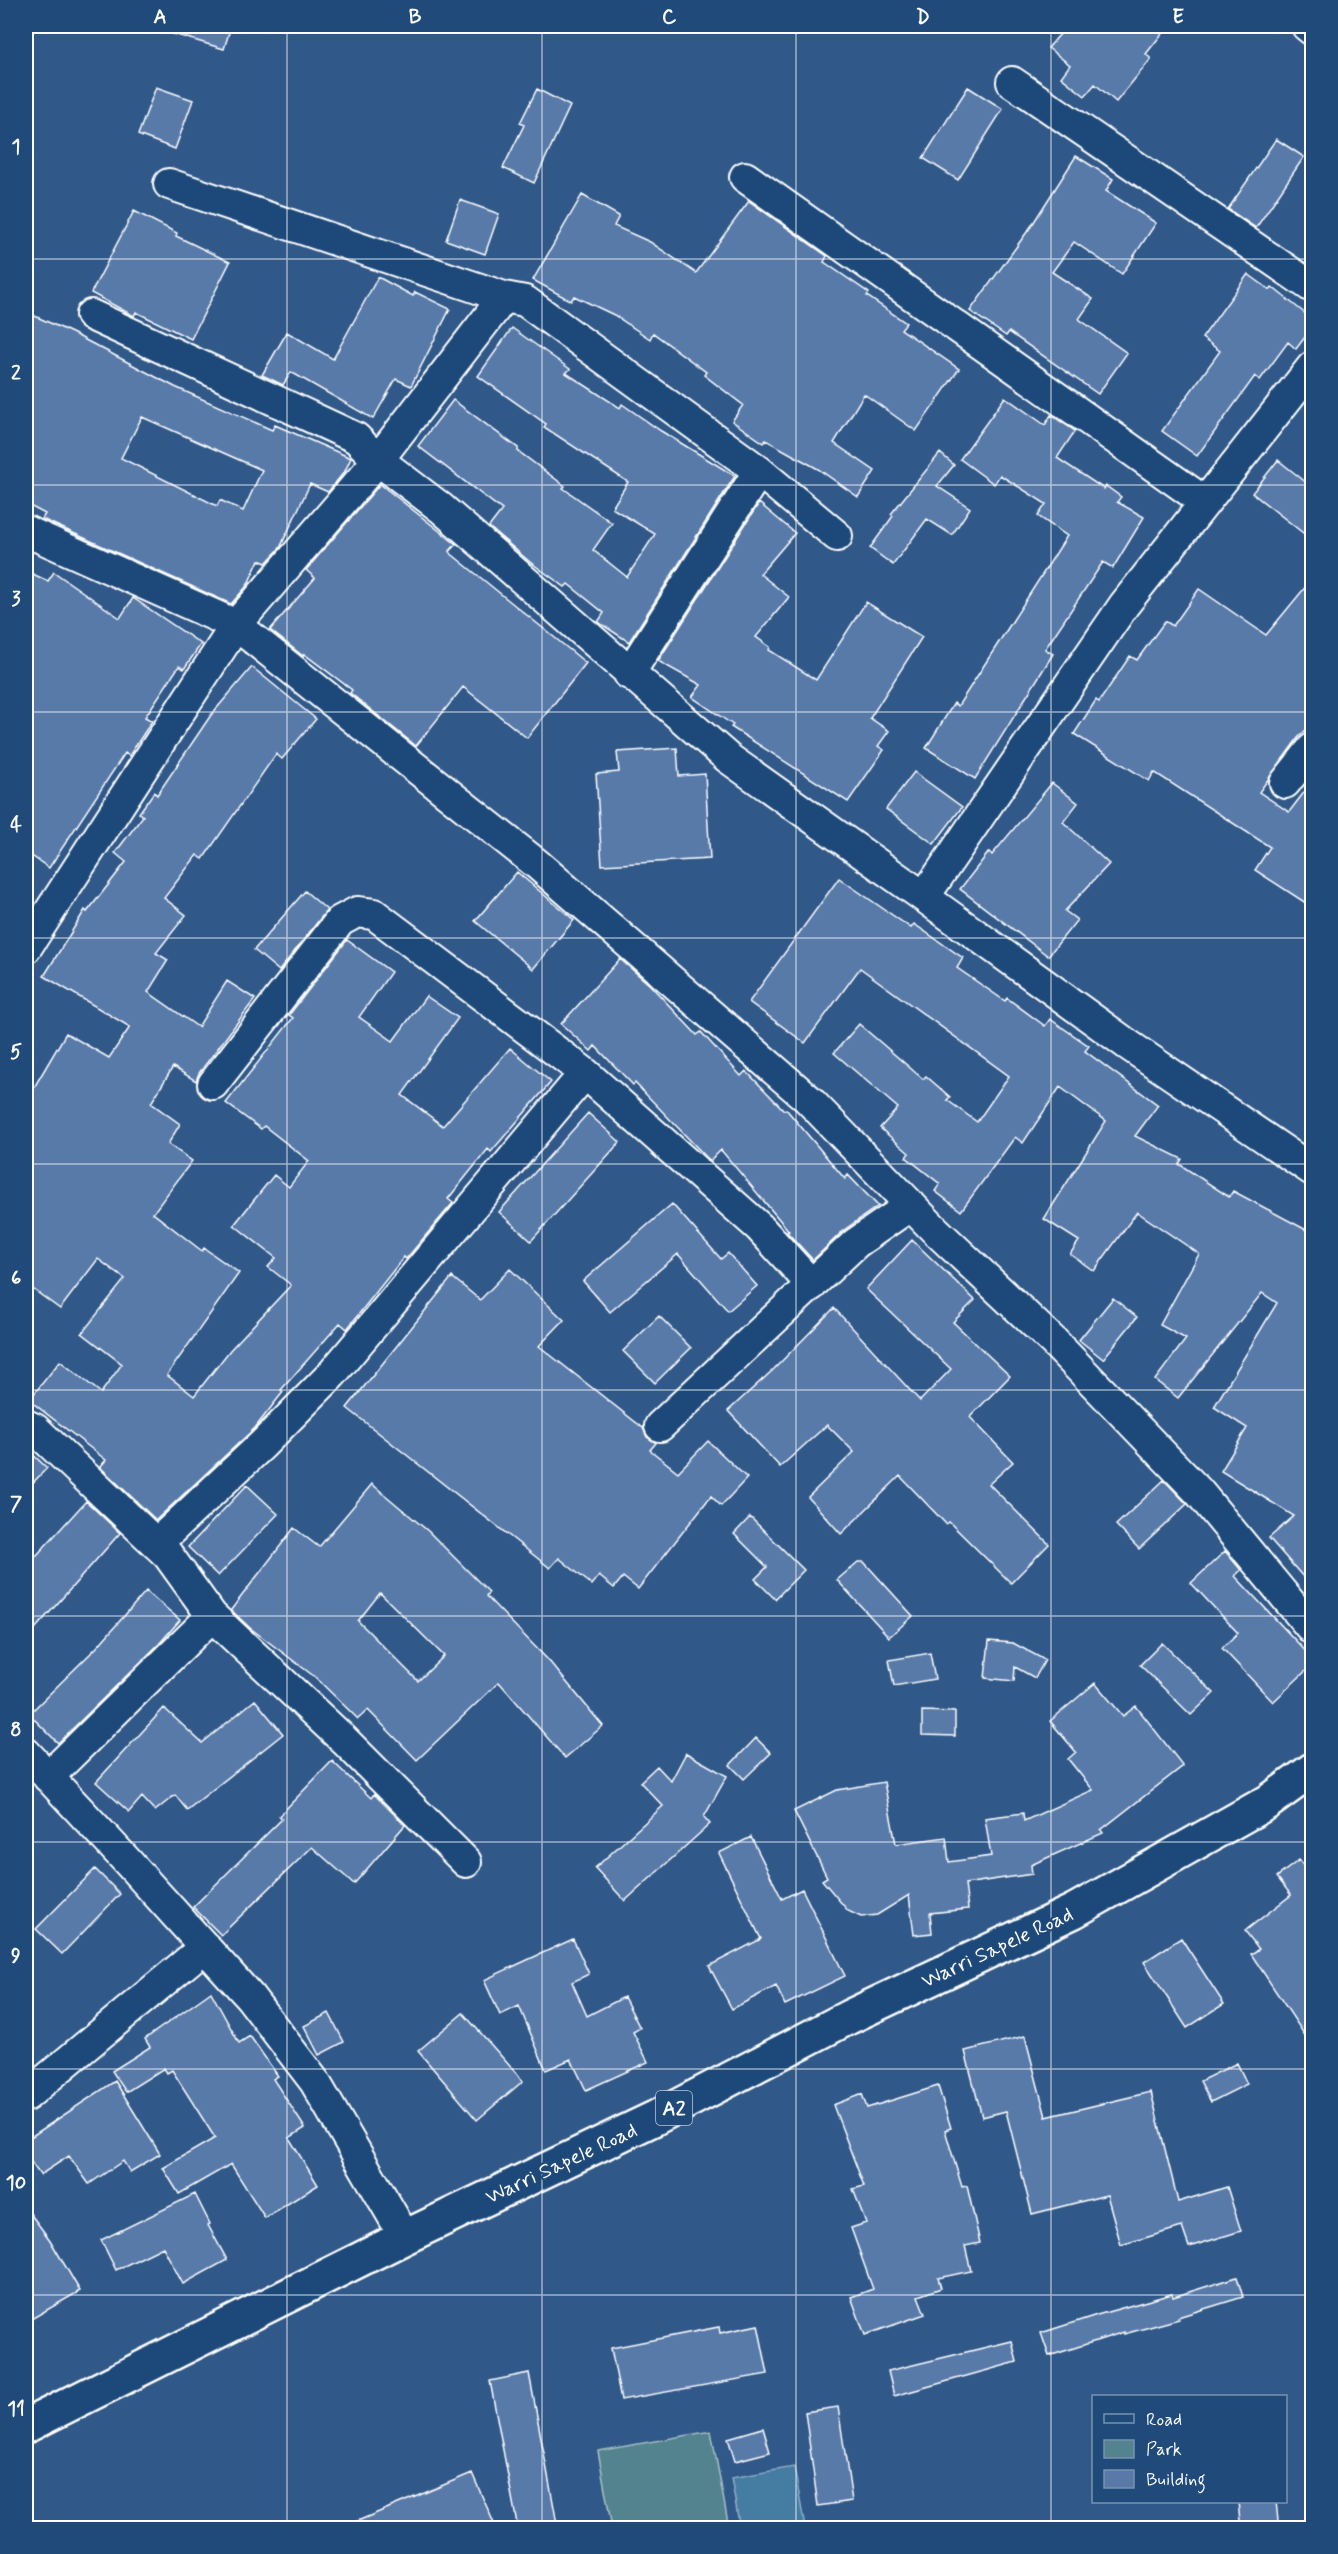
<svg xmlns="http://www.w3.org/2000/svg" width="1338" height="2554" viewBox="0 0 1338 2554" font-family="Mynerve,sans-serif">
  <rect width="100%" height="100%" fill="#305888"/>
  <filter id="ink" filterUnits="userSpaceOnUse"><feTurbulence type="fractalNoise" baseFrequency=".0167" numOctaves="2"/><feDisplacementMap in="SourceGraphic" scale="12" xChannelSelector="R" yChannelSelector="G"/><feConvolveMatrix kernelMatrix="1 2 1 2 8 2 1 2 1" color-interpolation-filters="sRGB"/></filter>
  <g filter="url(#ink)">
    <path fill="#53838e" stroke="#a9c1c6" stroke-width="1.5" d="M711,2431L729,2528H612L598,2451Z"/>
    <path fill="#457ba2" stroke="#8fb0c7" stroke-width="1.5" d="M794,2467L805,2528H740L731,2478Z"/>
    <path fill="#597aa9" stroke="#fff" stroke-width="1.5" fill-rule="evenodd" d="M161,26H231L224,49L160,30Z
      M1067,26H1168L1146,54L1151,59L1116,102L1095,84L1085,96L1061,77L1070,65L1048,48Z
      M156,87L193,100L175,149L138,135Z
      M968,87L1003,109L958,180L923,158Z
      M537,89L570,106L534,183L503,168L524,125L520,123Z
      M1276,139L1304,157L1256,228L1228,209Z
      M1076,156L1113,179L1106,191L1156,223L1122,274L1074,242L1052,272L1093,299L1079,319L1127,353L1098,394L1009,332L1006,336L970,311L1032,225Z
      M582,195L619,216L614,226L650,242L696,273L749,201L827,256L824,262L869,293L867,296L906,323L901,329L959,369L916,431L864,394L834,443L875,471L858,497L818,469L766,440L764,443L732,421L743,405L704,375L706,372L653,333L650,339L614,315L574,296L571,301L533,280Z
      M460,200L499,214L485,254L446,240Z
      M134,211L177,233L176,236L230,262L191,339L136,312L134,316L91,293Z
      M1248,274L1270,290L1272,287L1312,319V328L1296,349L1288,342L1260,380L1255,376L1197,456L1162,431L1220,351L1202,338Z
      M378,277L413,296L415,292L450,309L411,386L396,379L373,419L291,372L283,385L262,375L287,332L333,359Z
      M26,312L72,333L175,387L272,430L275,425L351,458L345,471L328,492L310,484L280,548L266,563L259,560L247,586L231,604L42,519L45,514L26,504ZM142,417L262,470L243,511L220,500L217,506L121,458Z
      M512,328L570,369L566,373L620,408L622,404L661,431L735,476L629,642L598,622L604,613L568,584L565,587L530,562L489,527L502,510L418,446L453,400L518,448V451L565,486L563,488L612,523L593,550L627,577L655,534L612,508L628,482L544,427L546,424L478,376Z
      M1005,397L1045,425L1051,415L1075,431L1057,458L1104,489L1106,486L1121,497L1117,502L1144,517L1113,568L1103,562L1045,649L1053,654L975,779L926,748L954,703L958,706L1067,536L1038,516L1046,504L1000,475L994,484L960,459Z
      M940,453L954,465L937,486L970,508L952,535L927,519L893,565L870,548L893,516L891,514Z
      M1278,460L1312,487V540L1252,493Z
      M380,484L456,544L449,552L586,663L527,738L463,687L416,746L350,693L352,690L304,654L303,656L270,630L315,578L306,570Z
      M759,503L795,533L760,574L789,597L756,637L770,647L769,650L816,680L866,602L922,637L870,718L889,731L878,746L884,750L848,802L731,727L733,725L692,697L701,685L658,661Z
      M26,571L48,581L54,572L120,618L133,598L201,644L184,669L179,666L145,717L152,721L129,756L125,753L49,868L26,852Z
      M1312,579V724L1298,738L1259,792L1289,812L1312,782V907L1255,870L1270,847L1154,772L1149,781L1074,734L1096,700L1099,702L1130,656L1137,660L1165,621L1173,626L1199,589L1266,635Z
      M252,667L316,719L282,759L276,754L203,859L197,855L164,898L186,915L156,953L168,960L148,992L198,1027L227,981L255,999L199,1073L196,1081L173,1067L151,1103L180,1124L168,1144L192,1161L153,1213L202,1251L204,1248L239,1273L167,1375L194,1396L230,1350L291,1285L268,1267L276,1258L234,1225L274,1175L289,1187L309,1161L264,1126L261,1129L226,1103L293,1018L289,1015L347,940L391,972L359,1017L393,1041L426,996L458,1018L402,1095L443,1126L510,1048L551,1082L491,1152L488,1149L448,1199L453,1203L406,1259L404,1257L347,1329L340,1323L281,1390L283,1392L255,1428L156,1520L100,1467L106,1460L29,1400L60,1361L101,1393L122,1364L82,1333L125,1279L98,1259L60,1309L26,1284V1101L66,1033L109,1058L130,1027L44,976L85,910L87,912L126,862L115,853L143,816L139,813L154,792L157,795L211,715Z
      M677,748L679,776L705,774L710,859L602,865L596,774L619,772L617,752Z
      M914,772L962,807L934,844L886,809Z
      M1052,783L1078,803L1063,822L1109,864L1065,911L1077,920L1048,956L960,889L989,852L992,855Z
      M517,872L574,920L533,969L475,921Z
      M839,878L911,928L914,924L963,958L957,968L1005,1001L1007,998L1045,1026L1050,1019L1089,1046L1085,1051L1158,1105L1135,1136L1182,1159L1179,1164L1229,1197L1233,1191L1312,1233V1587L1269,1538L1294,1516L1221,1471L1247,1428L1214,1407L1277,1303L1262,1293L1178,1398L1155,1380L1186,1339L1160,1325L1199,1254L1137,1212L1094,1271L1070,1254L1079,1241L1044,1219L1106,1121L1060,1087L1023,1143L1015,1137L961,1211L935,1191L940,1184L906,1157L909,1153L880,1128L898,1108L834,1053L859,1024L923,1079L926,1076L950,1097L947,1100L977,1122L1009,1076L860,968L805,1043L749,1002Z
      M305,891L327,910L279,971L254,950Z
      M620,959L650,985L697,1035L701,1032L741,1076L746,1071L784,1110L786,1109L845,1179L848,1175L878,1206L844,1230L813,1260L787,1232L789,1231L721,1150L710,1161L635,1083L633,1085L595,1046L591,1051L561,1024Z
      M588,1113L620,1142L531,1241L499,1212Z
      M672,1204L721,1259L728,1253L757,1286L728,1311L678,1254L610,1312L583,1281Z
      M912,1240L975,1300L953,1322L1010,1376L970,1417L1013,1462L989,1484L1049,1544L1011,1583L949,1522L946,1524L900,1476L841,1534L808,1497L854,1452L827,1425L780,1467L728,1411L773,1370L834,1308L920,1401L951,1369L866,1289Z
      M510,1269L564,1320L539,1346L643,1428L647,1437L656,1443L650,1450L678,1472L708,1441L747,1478L721,1506L711,1496L638,1589L623,1577L614,1588L599,1576L592,1585L559,1558L550,1568L347,1408L452,1277L480,1300Z
      M1113,1298L1137,1317L1103,1359L1079,1340Z
      M659,1316L691,1348L655,1383L623,1351Z
      M26,1448L47,1468L26,1490Z
      M1164,1480L1187,1504L1139,1549L1116,1525Z
      M372,1484L428,1531L489,1592L486,1596L549,1661L603,1726L565,1758L499,1682L417,1760L368,1710L358,1719L315,1677L250,1628L231,1610L294,1528L319,1547ZM380,1593L444,1656L418,1681L358,1621Z
      M247,1485L278,1514L218,1576L188,1547Z
      M86,1501L120,1533L26,1639V1567Z
      M750,1517L804,1570L775,1599L755,1579L767,1567L734,1534Z
      M1225,1551L1241,1570L1235,1576L1312,1658V1665L1273,1702L1222,1648L1238,1633L1191,1583Z
      M858,1562H864L913,1616L889,1637L837,1580Z
      M146,1591L180,1620L159,1644L58,1743L29,1714L97,1647Z
      M989,1641L1013,1643L1045,1660L1035,1678L1015,1667L1014,1681L985,1678Z
      M1162,1643L1214,1693L1191,1715L1140,1665Z
      M930,1653L935,1679L894,1686L889,1660Z
      M1095,1683L1123,1716L1136,1706L1183,1766L1101,1830L1103,1833L1031,1865L1032,1874L965,1884L968,1909L930,1913L932,1933L914,1935L909,1895L877,1915L861,1917L848,1911L822,1880L827,1877L794,1811L837,1790L884,1782L896,1844L946,1837L949,1862L991,1856L985,1818L1023,1813L1024,1821L1093,1790L1068,1759L1076,1752L1050,1721Z
      M255,1700L283,1734L187,1810L175,1795L155,1811L142,1797L129,1812L96,1782L164,1708L202,1743Z
      M922,1711L955,1712V1736L922,1735Z
      M756,1738L771,1753L744,1779L730,1765Z
      M686,1753L727,1776L704,1817L710,1824L625,1901L595,1868L663,1806L640,1782L657,1766L671,1781Z
      M332,1761L371,1798L374,1794L405,1825L354,1884L312,1847L221,1935L193,1907L282,1819L279,1816Z
      M751,1837L782,1899L802,1889L845,1976L785,2005L776,1986L732,2009L709,1966L761,1939L719,1853Z
      M1299,1860L1312,1877V2046L1251,1954L1259,1949L1245,1931L1291,1895L1277,1877Z
      M95,1869L120,1894L62,1954L36,1929Z
      M1181,1938L1224,2004L1187,2028L1144,1962Z
      M573,1939L589,1974L572,1982L587,2016L624,1997L640,2028L633,2032L648,2062L586,2090L571,2059L546,2070L519,2006L500,2015L484,1980Z
      M211,1992L239,2043L250,2036L278,2076L273,2079L305,2128L289,2138L318,2185L265,2218L231,2164L179,2194L163,2168L215,2138L172,2070L167,2073L164,2068L126,2092L112,2071L150,2047L145,2039Z
      M329,2013L344,2042L319,2055L304,2026Z
      M463,2013L523,2081L477,2120L418,2051Z
      M1025,2036L1046,2117L1151,2092L1178,2202L1227,2187L1241,2231L1189,2247L1182,2227L1121,2245L1107,2195L1032,2214L1006,2111L982,2117L965,2051Z
      M1237,2063L1247,2084L1211,2102L1200,2081Z
      M115,2081L160,2154L130,2172L123,2161L89,2184L69,2156L40,2175L26,2155V2140Z
      M938,2086L951,2128L945,2130L962,2187L967,2186L980,2243L965,2246L971,2271L938,2278L941,2288L918,2296L925,2314L865,2335L851,2297L873,2289L851,2228L866,2223L853,2189L864,2186L833,2105L862,2094L867,2108Z
      M195,2194L210,2224L208,2225L227,2260L183,2284L163,2247L116,2270L101,2240Z
      M26,2208L50,2240L80,2291L26,2322Z
      M1237,2277L1243,2297L1178,2317L1179,2319L1124,2334V2332L1049,2356L1041,2333L1097,2315L1172,2294L1173,2297Z
      M758,2325L768,2374L621,2400L611,2348L719,2327L720,2333Z
      M1012,2341L1017,2362L894,2396L888,2371Z
      M529,2373L558,2529H518L490,2381Z
      M838,2407L852,2501L818,2506L805,2412Z
      M763,2428L770,2452L735,2461L728,2438Z
      M472,2473L496,2528H341Z
      M1238,2502H1276L1279,2529H1241Z"/>
    <g fill="none" stroke-linecap="round" stroke-linejoin="round">
      <defs>
        <path id="minor" d="M1307,26L1312,30
          M1012,82L1312,287
          M745,177L1205,502
          M169,184L504,297L525,301L759,471L837,536
          M91,315L356,438L378,460L441,508L728,758L924,897L1127,1044L1312,1170
          M26,531L236,625L537,864L808,1099L933,1228L1054,1342L1199,1492L1312,1629
          M629,674L759,471
          M1285,783L1312,749
          M924,897L1124,605L1312,367
          M26,948L236,625L378,460L504,297
          M213,1084L340,921L357,912L374,914L585,1073L759,1227L812,1285
          M26,1425L35,1429L168,1555L212,1616
          M660,1426L856,1243L911,1205
          M156,1544L262,1445L332,1374L585,1073
          M26,1753L126,1860L250,1997L315,2082L405,2237
          M48,1777L212,1616L344,1740L466,1862
          M26,2096L205,1947"/>
        <path id="highway" d="M26,2426L405,2237L655,2118L849,2017L1074,1911L1268,1802L1312,1770"/>
      </defs>
      <use href="#minor" stroke="#fff" stroke-width="34"/>
      <use href="#highway" stroke="#fff" stroke-width="38"/>
      <use href="#minor" stroke="#1f4a7a" stroke-width="30"/>
      <use href="#highway" stroke="#1f4a7a" stroke-width="33"/>
    </g>
  </g>
  <path fill="none" stroke="#fff" stroke-width="1.5" stroke-opacity="0.55" d="M287,26V2528M542,26V2528M796,26V2528M1051,26V2528M26,259H1312M26,485H1312M26,712H1312M26,938H1312M26,1164H1312M26,1390H1312M26,1616H1312M26,1842H1312M26,2069H1312M26,2295H1312"/>
  <g text-anchor="middle" stroke-width="4.5" stroke-linejoin="round" paint-order="stroke">
    <rect fill="#1f4a7a" stroke="#bcc9d7" stroke-width="1.5" x="656" y="2091" width="36" height="34" rx="4.5"/>
    <g font-size="20" font-weight="bold" fill="#fff">
      <text x="674" y="2115">A2</text>
    </g>
    <g font-size="21" fill="#fff" stroke="#1f4a7a">
      <text transform="translate(997 1947) rotate(-25)" y="7">Warri Sapele Road</text>
      <text transform="translate(561 2163) rotate(-25)" y="7">Warri Sapele Road</text>
    </g>
  </g>
  <rect width="1338" height="2554" fill="none" stroke="#1f4a7a" stroke-width="66"/>
  <rect x="1092" y="2395" width="195" height="108" fill="#1f4a7a" stroke="#7992af" stroke-width="1.5"/>
  <rect x="1104" y="2414" width="30" height="9" fill="#1f4a7a" stroke="#7992af" stroke-width="1.5"/>
  <text x="1146" y="2425" font-size="18" fill="#ffffff">Road</text>
  <rect x="1104" y="2440" width="30" height="18" fill="#53838e" stroke="#7992af" stroke-width="1.5"/>
  <text x="1146" y="2455" font-size="18" fill="#ffffff">Park</text>
  <rect x="1104" y="2470" width="30" height="18" fill="#597aa9" stroke="#7992af" stroke-width="1.5"/>
  <text x="1146" y="2485" font-size="18" fill="#ffffff">Building</text>
  <rect x="33" y="33" width="1272" height="2488" fill="none" stroke="#fff" stroke-width="2"/>
  <g font-size="20" text-anchor="middle" font-weight="bold" fill="#fff">
    <text x="160" y="23">A</text>
    <text x="415" y="23">B</text>
    <text x="669" y="23">C</text>
    <text x="923" y="23">D</text>
    <text x="1178" y="23">E</text>
    <text x="16" y="153">1</text>
    <text x="16" y="379">2</text>
    <text x="16" y="605">3</text>
    <text x="16" y="831">4</text>
    <text x="16" y="1058">5</text>
    <text x="16" y="1284">6</text>
    <text x="16" y="1510">7</text>
    <text x="16" y="1736">8</text>
    <text x="16" y="1962">9</text>
    <text x="16" y="2189">10</text>
    <text x="16" y="2415">11</text>
  </g>
</svg>
